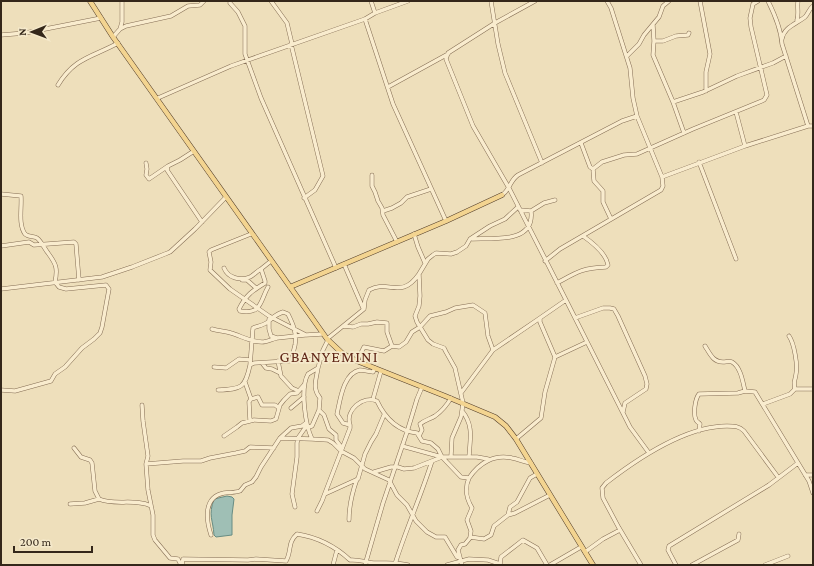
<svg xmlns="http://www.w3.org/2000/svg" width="814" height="566" viewBox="0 0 814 566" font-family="'Crimson Pro',serif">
  <rect width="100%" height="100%" fill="#eedfbb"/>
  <path fill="#9fbfb5" stroke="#678c83" d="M227,496L232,497L234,499L232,515V535L216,537L214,535C213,519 208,516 214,499Z"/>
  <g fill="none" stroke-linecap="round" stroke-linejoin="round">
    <defs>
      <path id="minor" d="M271,1L287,23L292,44
        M371,1L375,13
        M491,1L498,44L505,73L542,163
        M700,1L710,54L706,72V91
        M768,1C775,15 781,29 782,44L808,126H813
        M230,3L238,12L245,26V54L261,98L336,268
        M365,19L393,104L446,221
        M797,20C799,14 797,8 798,1
        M653,25L654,41L653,55L673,102L684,133
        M120,29L126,26L171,16L188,6L200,5L204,1
        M1,35L25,33L101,18
        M113,37L120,29L122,22V1
        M782,39C784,27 796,24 805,17C808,14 809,9 813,6
        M654,41H663L676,36L688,35L689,33
        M291,44L323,176L315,190L304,198
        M627,56L639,44L644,35L659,17L663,6L669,1
        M58,85C75,57 93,57 118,43
        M388,87L448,54
        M158,98L231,66L365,19L375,13L408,1
        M673,102L703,92L737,76L773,63L786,56
        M736,112L745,146
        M581,143L590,167L593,169L602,162L624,155L637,154L693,129L764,100L767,95L751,27L750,18L753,4L758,1
        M194,151L180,160L168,166L167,170L202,222
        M699,162L736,259
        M146,163L147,169L146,175L149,179L168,166
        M593,169L594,181L603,191V202L611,219
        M372,175V186L375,192L378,201L382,208L383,215L397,242
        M662,177L745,146L808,126
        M1,194L21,196C22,208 18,224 25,234C28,237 33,236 37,238C42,242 44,248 48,253C56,264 58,268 55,282L59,287L66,289L106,285L109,289L102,327L100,333L94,339L82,348L65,367L55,374L51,381L15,391L1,390
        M502,195C510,190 510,180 518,175L622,121L637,116
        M520,210L531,211
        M383,211L392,208L401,203L407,197L431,189
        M251,234L211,250L209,252L211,262L210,270L230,289L269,316L306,335L322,334
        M414,234L418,247L425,263
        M472,239C493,238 535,244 531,211L544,203L555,200
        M1,246L29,242L34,245L74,242L76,244L79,280
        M545,261L560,249L661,190L663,186L662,177L637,116L633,98L630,68L611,8L607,1
        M344,264L363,308
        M224,268C228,278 240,281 250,277C254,275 257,271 261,269
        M242,280H247L256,288
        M557,283C577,272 582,268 606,267L608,265C606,253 593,243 583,236
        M268,287C260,301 262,315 240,311L239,309C246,295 252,291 265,283V281L261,269L271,261
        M1,289L102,277L132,267L165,254L170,252L195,229L226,197
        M566,300L630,427L649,453
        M575,318L603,308H610L614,309L618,316L645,376L647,384L646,389L625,403L623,412
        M269,319V329L271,336L277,338L305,335
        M343,326L353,327L361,324H368L377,322L387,323V332L392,346
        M212,329C218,331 225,331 231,333C241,336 251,342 262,342C267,342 272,339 277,338
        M789,336C794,343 798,365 796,374C795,382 793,381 795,389
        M327,339L364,309L365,300L369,290C389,279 401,300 419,274
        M705,346C710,354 713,362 723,362C726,362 730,361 732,362C741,367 743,383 745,391
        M555,357L587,342
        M278,361L281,376L292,388L299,391
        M357,361L364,347L384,351L392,346L399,347L406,342L412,332L420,327L430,316L446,312L455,308L473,305L485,313L488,336L493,350
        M262,363L266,368L272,369L280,373
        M250,365L253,328C258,326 265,325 269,321C273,317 277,314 283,312L288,314C293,324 297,333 295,345C294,350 292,355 292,360
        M214,367L226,368L239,359L250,360
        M318,368C316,381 312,388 320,398L319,410L324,415L329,429L336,435V440L342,448
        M245,382L251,399L258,397L262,405H275L279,408
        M218,390C242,389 245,388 250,365L254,363L322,359
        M461,393L493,350L540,318
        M373,399L381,371
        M763,404L790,394L795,389H813
        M142,405L143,421L148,456L146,464L183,461H201L210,458L236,453L245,451L250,447L274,448
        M291,408L304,397
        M462,411C474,425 470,440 469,457
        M250,421L249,402L251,399
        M350,425C345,410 363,395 377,401C385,418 398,431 417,433L422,441L431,443L438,449L442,457L461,477L469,478C479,463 494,454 512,458C518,459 524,462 531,463
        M699,431L700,424C699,423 696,421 696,420C693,414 695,399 699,394L738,393L745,391L755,392L809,481L813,493
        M224,436L237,427L242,423L254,420L271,421L276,419L280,405L284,400L290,394L297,393L304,385
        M419,436L422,430L420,424C425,420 430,419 435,416C442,411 447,405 451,398
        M280,438L312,439L328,440L333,443L341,451L354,458L365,469L389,480L397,495L407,505L416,521L427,532L436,537H445L457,557L460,558
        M312,439C305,424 300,388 308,374L318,368L323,350L328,340
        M516,439L541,418L545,392L555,357L540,322V318L566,300L509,188L473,126L446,59L448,53L495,23L535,1
        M402,446L442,457
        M74,448L81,457L90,460L92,463L95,491L99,499C114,506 135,498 151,506
        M451,456L452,438L461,417L463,403L455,368L446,352L444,348L433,344L428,340L417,322L415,316L419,306L420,296L419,274L428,259L433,255L436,253L451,254L457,252L466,246L470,239L490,226L505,219L518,207
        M146,464L148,490L153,515V535L155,540L170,558L178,559L181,565
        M374,472L391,467H398L404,469L414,468L442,457H477L488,459
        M805,475H813
        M325,494L358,479L365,454L371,442L376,434L384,415
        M70,504L85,503L99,499
        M295,507L292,494L297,457V443L298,438L305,428L312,426L319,410
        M317,511L322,501L350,428V425L343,423L337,414C340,401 343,373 360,370C364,370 368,372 373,372L375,368
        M508,515L510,507L517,502L530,478L537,474
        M349,520C349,505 352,493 357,479
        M211,535C206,520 203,497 224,493C229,492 235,493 240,491L245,485L252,482L256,477L261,467L280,438L291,428L302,426L306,423
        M470,537L484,539L491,535L494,526L508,515L515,513L550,495
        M585,552L603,539L620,530
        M395,564C406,529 421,496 432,461
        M182,565L183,559L248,560L256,559L286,561C292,551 287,543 297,534C316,537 335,546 350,560C359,559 367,563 376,563C387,563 397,562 408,565
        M333,565L337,550
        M365,565L383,503L407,432L417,399L422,387
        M447,565L469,559L488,560L500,564
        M462,565L458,550L461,545L465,544L470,538L471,531L467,520L472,508C466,498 464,489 469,478
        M500,565L501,557L523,540L537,548L547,565
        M550,565L581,547
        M641,565L619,528L603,498L602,488L606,483C637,459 686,426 727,426C734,426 739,426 744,431L778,477
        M676,565L668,550L669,546L769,485L798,463
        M692,565L738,540L739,534
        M765,565L788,556"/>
      <path id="major" d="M90,1L113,37L327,339L343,354L357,361L445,396L495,417L506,426L516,439L593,565
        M290,287L446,221L502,195"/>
    </defs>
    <use href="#minor" stroke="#856e55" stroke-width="4.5"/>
    <use href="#major" stroke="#523d2a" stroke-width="5.5"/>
    <use href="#minor" stroke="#f9ecce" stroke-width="3.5"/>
    <use href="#major" stroke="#f3d490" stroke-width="4.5"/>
  </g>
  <g text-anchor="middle" stroke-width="3.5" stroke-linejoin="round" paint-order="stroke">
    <g font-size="16" letter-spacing="1" fill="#612819" stroke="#f5e9cb">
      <text x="329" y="362">GBANYEMINI</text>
    </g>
  </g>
  <rect width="814" height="566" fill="none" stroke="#34271a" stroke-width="4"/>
  <g transform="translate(32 32) rotate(269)" stroke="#f5e9cb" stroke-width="3" paint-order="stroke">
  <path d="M0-3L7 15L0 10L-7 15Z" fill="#34271a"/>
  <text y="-6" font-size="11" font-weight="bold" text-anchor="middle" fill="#34271a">N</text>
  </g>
  <path d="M14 546v6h78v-6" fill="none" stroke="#34271a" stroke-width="2"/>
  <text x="20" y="546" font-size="12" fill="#34271a" stroke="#f5e9cb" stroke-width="3" paint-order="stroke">200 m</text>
</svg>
